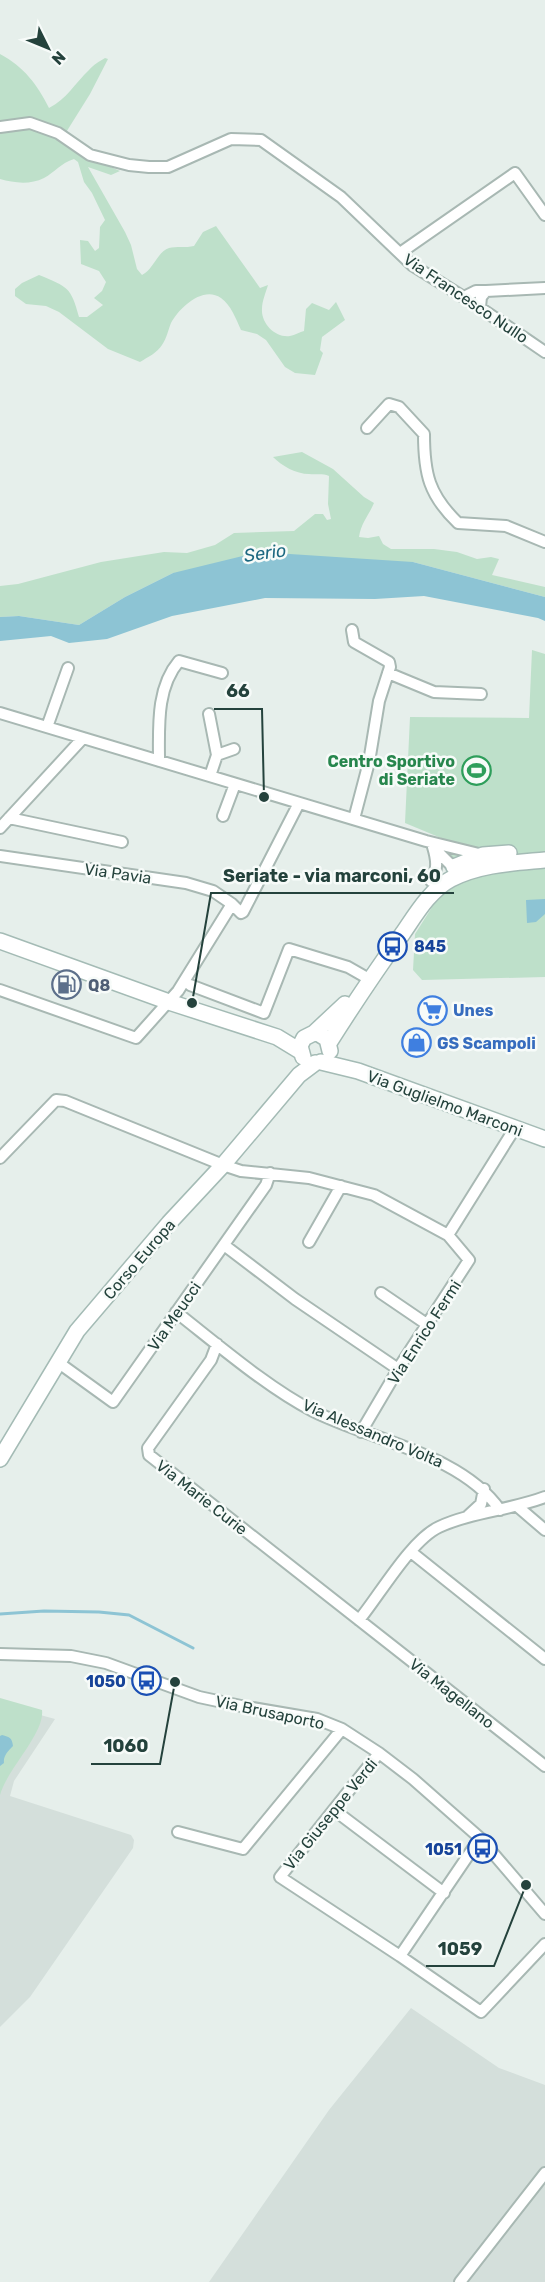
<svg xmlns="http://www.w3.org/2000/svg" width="545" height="2282" viewBox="0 0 545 2282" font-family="Rubik,sans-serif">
  <rect width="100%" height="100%" fill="#e6efeb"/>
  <path fill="#d4dfdb" d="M0,1704L55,1719L14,1781L10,1796L131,1835L134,1840L133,1848L30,1997L0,2027Z
    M411,2008L499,2068L545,2085V2282H209L329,2110Z"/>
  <path fill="#bee0ca" d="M0,54C24,67 37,84 49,108C67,99 75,83 89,70C93,65 100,61 105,58L108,59L90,94L65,134L74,151L120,171L111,175L88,167L125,232L131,245L137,269L142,275C153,270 158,251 169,248C176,246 186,248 194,246L203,232L216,226L260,288L268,285C266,292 262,301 262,309C261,323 275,338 290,336C295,335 300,332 304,331L306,309L312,303L329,310L336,302L345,320L322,337L320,350L323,353L315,375L295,373L285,367L266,340L257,334L241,330C236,319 231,305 221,298C203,285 179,308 171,323C168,330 167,338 162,345C157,353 148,357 140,362L108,349L59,312L46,306L26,304L15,296V289L22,283L39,275C68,287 71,287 79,317H87L103,305L94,298L102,291L106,282L99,271L81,264L80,240L88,241L95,251L99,248L100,227L105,220L92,193L84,182L78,162L74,159C61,163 55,172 44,178C30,185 14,183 0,179Z
    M302,452L333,469L364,497L374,503C369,515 361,523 359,537L368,538L379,536L383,544L391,549H434L457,552L477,559L491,557L499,559L492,575L545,587V597L413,562L173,573L125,597L79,625L19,616L0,617V586L18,584L101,562L164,552L187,553L215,545L234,533L294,531L315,514H323L327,520L331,519L328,504L329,476C322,473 317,475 309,474C296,474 282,466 273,457Z
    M532,650L545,654V977L422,980L413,970L415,934L455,871L441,838L405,823L410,717L529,718Z
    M0,1698L42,1710C45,1733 7,1769 0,1795Z"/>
  <path fill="#8dc4d4" d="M259,552L413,562L545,597V621L538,618L424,596L375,599L265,598L172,616L107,639L69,643L51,636L0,641V617L19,616L79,625L125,597L173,573Z
    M545,899V914L536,922L527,923L526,900Z
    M2,1735C10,1737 12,1738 13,1746C8,1751 3,1756 4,1763L0,1766V1736Z"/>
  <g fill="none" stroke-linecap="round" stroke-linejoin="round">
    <path stroke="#8dc4d4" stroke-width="3" d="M0,1614L44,1611L99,1612L129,1615L193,1648"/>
    <defs>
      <path id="street" d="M0,127L30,123L58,133L90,155L129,165L149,167H168L231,139L261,140L341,197L412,265L473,303L545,352
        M400,253L515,173L545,215
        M486,291L545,288
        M464,297L476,291H486L481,297L480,307
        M367,428L389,404L399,407L424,434C424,474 429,495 458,523L506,526L545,542
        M352,630L354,642L389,662L390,667L379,701L369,762L354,819
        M388,673L434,692L481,694
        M0,713L426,841L483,855
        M209,714L217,755L210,776
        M47,727L68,668
        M217,755L234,749
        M159,761C159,727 156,688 179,661L222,673
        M223,816L235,784
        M9,818L122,842
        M0,828L83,738
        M434,848L450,864L460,866
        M0,856L186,883L213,891L232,904
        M431,881C438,870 437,860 433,847
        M190,985L264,1013L289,949L348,967L369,979
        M0,990L136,1038L178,991L232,904L241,913L243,912L299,803
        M0,1158L56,1100L65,1101L223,1165L241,1171L309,1178L374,1195L448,1235L469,1260L400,1366L361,1432
        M448,1235L515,1128
        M309,1242L341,1186
        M224,1245L295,1299L398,1369
        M381,1293L428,1325
        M176,1312C217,1344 268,1388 313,1411C373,1441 461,1454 500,1510
        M217,1344L211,1360L148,1448L149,1455L545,1766
        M59,1363L113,1402L266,1185L270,1173
        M517,1506L545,1530
        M468,1516L481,1504L484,1489
        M411,1552L545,1659
        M359,1620C379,1596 411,1540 439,1527C471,1512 511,1510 545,1497
        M0,1654L71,1656L106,1663L199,1697L241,1706L317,1719L342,1729L379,1753L413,1779L480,1838L545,1914
        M379,1753L280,1877L400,1956L480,1838
        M334,1810L444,1893
        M178,1832L243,1849L342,1729
        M400,1956L481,2012L545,1944
        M460,2282L545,2173"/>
      <path id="secondary" d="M454,867L483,855L509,853
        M0,941L169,1002L277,1037L300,1051
        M314,1033L319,1034L327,1039L330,1051
        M329,1043C353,1005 377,969 403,933C416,914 430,890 451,879C481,864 513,863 545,860
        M303,1057L300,1046L304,1038L314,1033L345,1004
        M321,1062L358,1071L545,1139
        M0,1459L77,1331L169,1223L223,1165L299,1075L315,1063"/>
    </defs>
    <use href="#street" stroke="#a8b8b3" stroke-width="14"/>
    <use href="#secondary" stroke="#a4bbb5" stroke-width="18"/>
    <use href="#street" stroke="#fff" stroke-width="10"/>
    <use href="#secondary" stroke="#fff" stroke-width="15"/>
  </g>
  <defs>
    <symbol id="stadium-ring" viewBox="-11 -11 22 22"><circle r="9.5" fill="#f7fbf9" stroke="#2e9e5b" stroke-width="1.5"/><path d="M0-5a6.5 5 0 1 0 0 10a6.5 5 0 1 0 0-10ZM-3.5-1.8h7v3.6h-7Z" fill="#2e9e5b"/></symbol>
    <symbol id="bus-ring" viewBox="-11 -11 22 22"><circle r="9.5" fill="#f7fbf9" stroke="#1a4fb4" stroke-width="1.5"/><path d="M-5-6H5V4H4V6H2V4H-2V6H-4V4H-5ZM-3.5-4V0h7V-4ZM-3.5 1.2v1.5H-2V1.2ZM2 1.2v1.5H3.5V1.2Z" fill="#1a4fb4"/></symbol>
    <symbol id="fuel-ring" viewBox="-11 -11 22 22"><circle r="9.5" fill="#f7fbf9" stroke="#5c6f8a" stroke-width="1.5"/><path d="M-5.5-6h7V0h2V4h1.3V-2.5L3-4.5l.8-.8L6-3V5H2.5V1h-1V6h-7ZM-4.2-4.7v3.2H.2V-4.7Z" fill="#5c6f8a"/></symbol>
    <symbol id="supermarket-ring" viewBox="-11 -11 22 22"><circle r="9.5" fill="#f7fbf9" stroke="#3f7fe0" stroke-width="1.5"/><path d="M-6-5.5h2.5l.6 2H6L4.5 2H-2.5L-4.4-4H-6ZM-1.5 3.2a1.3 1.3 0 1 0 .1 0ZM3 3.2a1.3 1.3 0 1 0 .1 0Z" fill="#3f7fe0"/></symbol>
    <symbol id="shop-ring" viewBox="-11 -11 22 22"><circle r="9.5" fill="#f7fbf9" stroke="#3f7fe0" stroke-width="1.5"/><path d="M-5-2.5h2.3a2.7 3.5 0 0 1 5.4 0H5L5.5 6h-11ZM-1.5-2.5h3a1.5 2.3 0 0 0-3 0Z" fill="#3f7fe0"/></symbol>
  </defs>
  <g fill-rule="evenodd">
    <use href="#stadium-ring" x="460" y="754" width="33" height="33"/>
    <use href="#bus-ring" x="376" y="930" width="33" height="33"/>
    <use href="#fuel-ring" x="50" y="968" width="33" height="33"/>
    <use href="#supermarket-ring" x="416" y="994" width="33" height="33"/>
    <use href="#shop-ring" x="400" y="1026" width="33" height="33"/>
    <use href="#bus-ring" x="130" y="1664" width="33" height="33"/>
    <use href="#bus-ring" x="466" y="1832" width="33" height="33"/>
  </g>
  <g text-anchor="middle" stroke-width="5" stroke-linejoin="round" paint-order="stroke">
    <g font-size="16" fill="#24423c" stroke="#f7fbf9">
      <text transform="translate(466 298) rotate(34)" y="6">Via Francesco Nullo</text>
      <text transform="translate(118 873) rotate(8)" y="6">Via Pavia</text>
      <text transform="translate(445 1103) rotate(20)" y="6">Via Guglielmo Marconi</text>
      <text transform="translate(139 1259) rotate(-49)" y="6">Corso Europa</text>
      <text transform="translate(174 1316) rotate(-55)" y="6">Via Meucci</text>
      <text transform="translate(424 1332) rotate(-57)" y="6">Via Enrico Fermi</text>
      <text transform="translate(373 1433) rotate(23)" y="6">Via Alessandro Volta</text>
      <text transform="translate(202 1497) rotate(38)" y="6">Via Marie Curie</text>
      <text transform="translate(452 1693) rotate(38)" y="6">Via Magellano</text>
      <text transform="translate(270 1712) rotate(12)" y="6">Via Brusaporto</text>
      <text transform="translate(330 1814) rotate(-51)" y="6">Via Giuseppe Verdi</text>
    </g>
    <g font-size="16" font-weight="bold" fill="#27864d" stroke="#f7fbf9" text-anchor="end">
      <text x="455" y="767">Centro Sportivo<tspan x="455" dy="18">di Seriate</tspan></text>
    </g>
    <g font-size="16" font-weight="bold" fill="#164399" stroke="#f7fbf9" text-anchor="end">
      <text x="414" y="952" text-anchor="start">845</text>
      <text x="126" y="1687">1050</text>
      <text x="462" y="1855">1051</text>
    </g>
    <g font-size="16" font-weight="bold" fill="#4e5e75" stroke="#f7fbf9" text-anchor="start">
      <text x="88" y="991">Q8</text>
    </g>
    <g font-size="16" font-weight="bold" fill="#366cbe" stroke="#f7fbf9" text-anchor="start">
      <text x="453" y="1016">Unes</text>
      <text x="437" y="1049">GS Scampoli</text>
    </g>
    <g font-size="18" font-style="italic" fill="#1b6780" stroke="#f7fbf9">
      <text transform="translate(265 553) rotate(-8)" y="6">Serio</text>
    </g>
  </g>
  <path fill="none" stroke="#24423c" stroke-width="2" d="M264 797L262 709H214M192 1003L211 893H454M175 1682L160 1764H91M526 1885L494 1966H426"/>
  <g fill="#24423c" stroke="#f7fbf9" stroke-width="2">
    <circle cx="264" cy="797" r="6"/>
    <circle cx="192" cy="1003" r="6"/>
    <circle cx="175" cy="1682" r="6"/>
    <circle cx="526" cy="1885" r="6"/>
  </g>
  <g font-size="18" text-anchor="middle" font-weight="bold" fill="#24423c" stroke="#f7fbf9" stroke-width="5" stroke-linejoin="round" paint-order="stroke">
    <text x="238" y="697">66</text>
    <text x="332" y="882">Seriate - via marconi, 60</text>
    <text x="126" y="1752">1060</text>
    <text x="460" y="1955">1059</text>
  </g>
  <g transform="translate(48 48) rotate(133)" stroke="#f7fbf9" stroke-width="4.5" paint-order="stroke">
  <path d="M0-4.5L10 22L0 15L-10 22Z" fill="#24423c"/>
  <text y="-9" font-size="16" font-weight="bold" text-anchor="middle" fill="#24423c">N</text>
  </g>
</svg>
